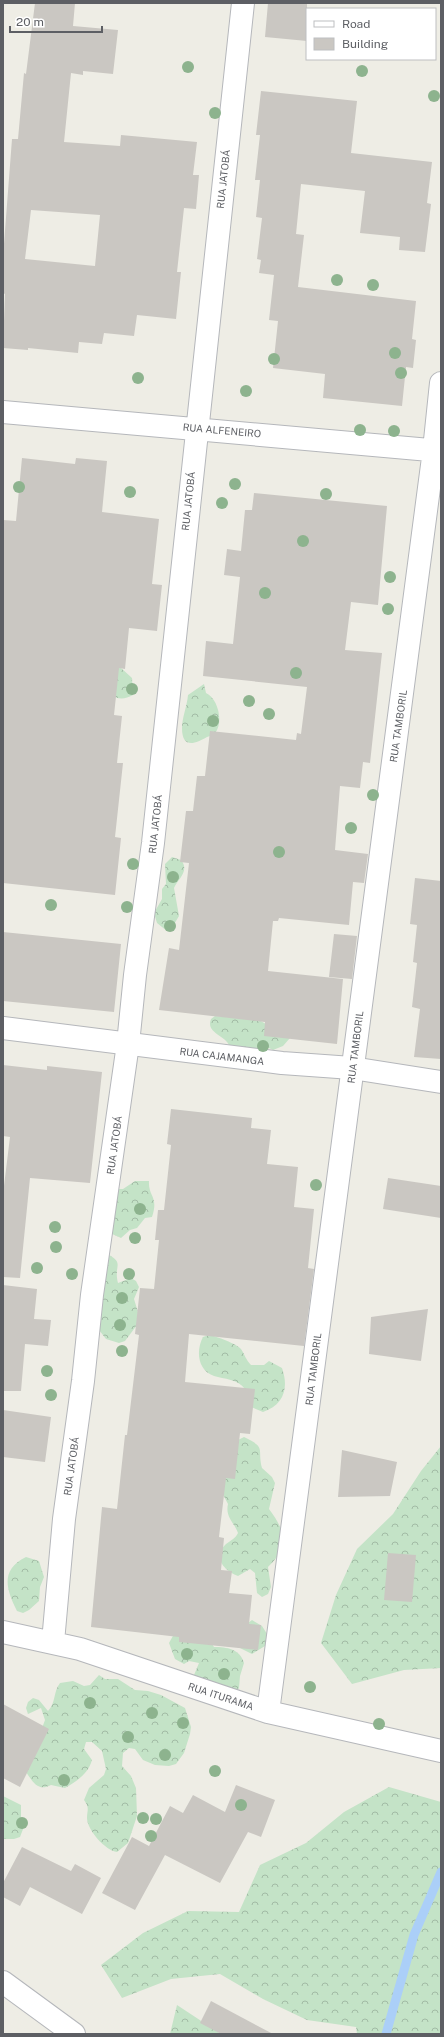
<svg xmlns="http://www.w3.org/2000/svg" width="444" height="2037" viewBox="0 0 444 2037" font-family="'Public Sans',sans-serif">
  <defs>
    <pattern id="forest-crowns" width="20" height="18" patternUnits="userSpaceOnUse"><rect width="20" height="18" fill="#c4e3c7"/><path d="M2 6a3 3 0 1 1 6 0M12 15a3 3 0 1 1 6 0" fill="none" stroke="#a2bba5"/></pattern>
  </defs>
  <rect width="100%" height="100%" fill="#eeede5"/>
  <path fill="url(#forest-crowns)" d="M120,667L132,678L133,695C124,700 118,699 110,695L103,669Z
    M204,684L206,693C218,698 224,723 215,733C213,735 210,736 207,737C195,744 182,749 182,728C182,718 187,706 188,695Z
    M172,857L181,860C190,871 178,879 174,888L179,916L170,931H167L157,923L154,913L162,899V889L166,884L165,864Z
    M215,1016L259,1020L290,1038L283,1046L273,1050L267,1047L259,1054L230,1048C228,1035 205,1034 211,1019Z
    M135,1181H149C148,1197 159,1196 152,1217L145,1218L137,1228L130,1230L121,1238L110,1233L116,1189H123Z
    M103,1252C127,1263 113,1264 118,1283L131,1278L136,1281L139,1287L134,1299L138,1312L137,1325L125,1341L119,1343L106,1339L89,1317Z
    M209,1335C216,1336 237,1344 241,1349C245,1355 246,1360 251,1365H264L269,1361L282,1368C289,1388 284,1405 263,1412L251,1407C249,1401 248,1394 245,1389C238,1379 224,1379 214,1376C197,1370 196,1350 203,1337Z
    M244,1437C267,1448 257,1448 262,1468L272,1477L275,1483L269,1509C286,1532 290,1546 268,1567L271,1587L268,1594L262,1597L257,1593L255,1573L250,1569L238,1576C224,1571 212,1557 226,1544C231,1540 235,1539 238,1533C234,1522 225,1517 228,1504L219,1487L238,1440Z
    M441,1446V1668L404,1670L352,1684L321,1643L336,1595L357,1549L393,1514L421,1471Z
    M26,1557L39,1561L44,1577L40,1587L39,1601L29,1610L23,1613L17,1611C6,1589 0,1570 26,1557Z
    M252,1620L262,1626L269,1637L265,1646L252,1654L234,1645L235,1633Z
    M174,1634L212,1644L214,1647C227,1647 240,1649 244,1663L240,1676L239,1688L236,1691L195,1682L194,1675L199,1663L189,1661L184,1664L175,1659L169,1643Z
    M99,1675L105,1679H118L135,1690L148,1691L161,1695L185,1708L191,1727L190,1734L184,1753L176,1764L169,1766L155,1765L143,1760L135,1749L129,1748L123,1753L122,1766L131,1776L136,1788L137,1816L128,1843L117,1852C106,1851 87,1830 87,1818C87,1810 90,1808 84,1800L89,1788L104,1775L106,1769L102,1751L92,1742H86L84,1749L92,1760C88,1774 77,1781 65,1788L51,1785C38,1792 33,1782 26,1772L45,1720L41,1708L28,1714L26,1708L28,1702L33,1698L39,1700L48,1711C56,1703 53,1692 60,1683L73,1681L84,1686L90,1685Z
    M389,1787L441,1802V2034H357L356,2027L307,2020L263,1999L220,1974L171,1979L122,1998L101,1965L143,1933L188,1911L239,1912L260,1865L306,1843L344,1812Z
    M3,1796L21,1805V1818L25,1824L20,1837L14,1839H3Z
    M177,2005L221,2034H170Z"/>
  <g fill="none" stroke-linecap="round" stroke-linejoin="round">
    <path stroke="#abcff8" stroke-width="9" d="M386,2034L414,1935L441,1872"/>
  </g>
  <path fill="#cac7c2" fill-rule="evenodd" d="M35,3H75L73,26L118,30L113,74L83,71V75L71,73L64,142L120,146L121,135L197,142L193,175H199L196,209L184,208L177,272H181L176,319L137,315L134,336L104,333L102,344L79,342L78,353L28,348V350L3,348L5,294L3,293V257L12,139H18L24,73L26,74ZM31,210L100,215L95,266L25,259Z
    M268,3H307V41L265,37Z
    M261,91L357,101L351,153L432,162L427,203L431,204L425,252L399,250L400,237L360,233L365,191L301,184L296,234L304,235L298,287L416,301L412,339L416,340L413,368L406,367L402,406L323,398L325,374L273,368L278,321L269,320L274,275L259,273L261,260L257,259L262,218L256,217L260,180H255L260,135H256Z
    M22,458L75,464L76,458L107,461L102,512L159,519L152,584L162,585L157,631L129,628L125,669L119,668L114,715L122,716L117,763H123L115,837L121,838L115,895L3,883V520L16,521Z
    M254,493L387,506L378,605L351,602L345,650L382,653L370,763L363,762L360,788L340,786L335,850L368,854L364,883L353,882L349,925L279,918L278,921H273L268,971L343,979L337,1044L264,1036L265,1022L159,1010L169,948L179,950L189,863L180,862L186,811H193L197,776H205L210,731L296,740L297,733L301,734L307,687L203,676L206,641L233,644L240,577L224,575L227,549L241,551L245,510H252Z
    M415,878L441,881V1059L414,1057L420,1009L412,1007L417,963L413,962L417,925L410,924Z
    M3,932L121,944L114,1012L3,1001Z
    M334,934L357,936L352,979L329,977Z
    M3,1065L47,1070V1066L102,1072L90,1183L30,1178L20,1278L3,1277V1194L10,1137L3,1136Z
    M171,1109L252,1118L251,1128L271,1130L267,1164L298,1167L294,1207L314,1209L308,1268L314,1269L304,1346L189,1334L185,1382L255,1389L250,1434L240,1433L235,1479L226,1478L219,1537L224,1538L221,1570L232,1571L229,1593L252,1595L249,1624L261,1625L258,1650L179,1642V1637L91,1627L102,1507L117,1509L125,1435H127L139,1335L135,1334L140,1288L154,1289L159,1240H155L158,1210H164L171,1145L167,1144Z
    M388,1178L441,1186V1218L383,1209Z
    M3,1285L37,1289L34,1319L51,1320L48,1346L25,1344L21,1391H3Z
    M428,1309L421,1361L369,1354L371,1317Z
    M3,1410L51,1417L45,1462L3,1457Z
    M342,1450L397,1462L390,1496L338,1497Z
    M388,1553L416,1555L412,1602L384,1600Z
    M3,1704L49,1729L20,1787L3,1778Z
    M236,1785L275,1800L261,1837L248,1832L220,1883L165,1855L135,1910L102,1893L132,1837L149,1846L170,1806L183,1813L193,1795L225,1812Z
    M22,1847L71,1871L75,1864L101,1878L82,1914L30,1887L20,1906L3,1897V1883Z
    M211,2001L273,2034H221L200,2023Z"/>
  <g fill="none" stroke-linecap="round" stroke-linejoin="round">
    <defs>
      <path id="minor" d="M3,412L441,451
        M3,1632L80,1649L268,1712L441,1751
        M53,1642L64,1519L83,1381L92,1295L128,1044L135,975L153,843L243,3
        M268,1712L434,450L441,383
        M3,1982L74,2034"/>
      <path id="tertiary" d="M3,1028L282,1063L352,1068L441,1082"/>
    </defs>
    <use href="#minor" stroke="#b5b7bb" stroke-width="24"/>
    <use href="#tertiary" stroke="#b5b7bb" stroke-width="24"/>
    <use href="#minor" stroke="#fff" stroke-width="22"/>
    <use href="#tertiary" stroke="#fff" stroke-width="22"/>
  </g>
  <g fill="#8db38e">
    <circle cx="188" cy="67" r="6"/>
    <circle cx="362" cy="71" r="6"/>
    <circle cx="434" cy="96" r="6"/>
    <circle cx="215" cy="113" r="6"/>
    <circle cx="337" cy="280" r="6"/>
    <circle cx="373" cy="285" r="6"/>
    <circle cx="395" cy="353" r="6"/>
    <circle cx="274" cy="359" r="6"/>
    <circle cx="401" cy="373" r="6"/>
    <circle cx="138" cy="378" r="6"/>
    <circle cx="246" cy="391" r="6"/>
    <circle cx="360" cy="430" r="6"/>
    <circle cx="394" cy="431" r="6"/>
    <circle cx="235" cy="484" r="6"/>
    <circle cx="19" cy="487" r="6"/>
    <circle cx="130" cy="492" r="6"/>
    <circle cx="326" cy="494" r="6"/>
    <circle cx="222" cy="503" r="6"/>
    <circle cx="303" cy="541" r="6"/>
    <circle cx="390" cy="577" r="6"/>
    <circle cx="265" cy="593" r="6"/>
    <circle cx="388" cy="609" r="6"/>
    <circle cx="296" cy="673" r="6"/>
    <circle cx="132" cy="689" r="6"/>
    <circle cx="249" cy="701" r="6"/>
    <circle cx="269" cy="714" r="6"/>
    <circle cx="213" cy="721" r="6"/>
    <circle cx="373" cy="795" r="6"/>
    <circle cx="351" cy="828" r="6"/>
    <circle cx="279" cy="852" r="6"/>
    <circle cx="133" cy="864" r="6"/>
    <circle cx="173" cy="877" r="6"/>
    <circle cx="51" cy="905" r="6"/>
    <circle cx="127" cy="907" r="6"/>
    <circle cx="170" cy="926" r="6"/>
    <circle cx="263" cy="1046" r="6"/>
    <circle cx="316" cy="1185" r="6"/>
    <circle cx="140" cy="1209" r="6"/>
    <circle cx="55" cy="1227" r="6"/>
    <circle cx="135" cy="1238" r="6"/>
    <circle cx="56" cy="1247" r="6"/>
    <circle cx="37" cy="1268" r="6"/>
    <circle cx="72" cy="1274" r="6"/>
    <circle cx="129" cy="1274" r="6"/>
    <circle cx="122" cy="1298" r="6"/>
    <circle cx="120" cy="1325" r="6"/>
    <circle cx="122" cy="1351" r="6"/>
    <circle cx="47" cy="1371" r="6"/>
    <circle cx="51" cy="1395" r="6"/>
    <circle cx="187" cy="1654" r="6"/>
    <circle cx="224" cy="1674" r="6"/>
    <circle cx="310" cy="1687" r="6"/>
    <circle cx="90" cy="1703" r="6"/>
    <circle cx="152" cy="1713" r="6"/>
    <circle cx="183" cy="1723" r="6"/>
    <circle cx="379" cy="1724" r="6"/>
    <circle cx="128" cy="1737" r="6"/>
    <circle cx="165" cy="1755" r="6"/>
    <circle cx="215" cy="1771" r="6"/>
    <circle cx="64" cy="1780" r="6"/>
    <circle cx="241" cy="1805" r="6"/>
    <circle cx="143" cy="1818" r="6"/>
    <circle cx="156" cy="1819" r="6"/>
    <circle cx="22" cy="1823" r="6"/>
    <circle cx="151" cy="1836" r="6"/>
  </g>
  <g text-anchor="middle" stroke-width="3.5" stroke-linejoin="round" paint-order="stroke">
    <g font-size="10" fill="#5d5f64" stroke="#fff">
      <text transform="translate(223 179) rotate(-84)" y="4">RUA JATOBÁ</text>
      <text transform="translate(222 430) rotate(5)" y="4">RUA ALFENEIRO</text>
      <text transform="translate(188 501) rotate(-84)" y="4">RUA JATOBÁ</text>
      <text transform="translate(398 726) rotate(-82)" y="4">RUA TAMBORIL</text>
      <text transform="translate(155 824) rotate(-84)" y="4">RUA JATOBÁ</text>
      <text transform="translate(355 1047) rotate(-83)" y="4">RUA TAMBORIL</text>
      <text transform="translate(222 1056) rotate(7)" y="4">RUA CAJAMANGA</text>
      <text transform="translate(114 1145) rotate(-82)" y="4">RUA JATOBÁ</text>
      <text transform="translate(313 1369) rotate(-83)" y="4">RUA TAMBORIL</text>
      <text transform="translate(71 1466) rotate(-82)" y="4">RUA JATOBÁ</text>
      <text transform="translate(221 1696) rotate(18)" y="4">RUA ITURAMA</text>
    </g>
  </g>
  <rect width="444" height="2037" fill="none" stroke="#5d5f64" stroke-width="8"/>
  <rect x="306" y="8" width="130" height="52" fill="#ffffff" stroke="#bebfc1"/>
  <rect x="314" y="21" width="20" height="6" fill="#ffffff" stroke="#bebfc1"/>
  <text x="342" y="28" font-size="12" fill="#5d5f64">Road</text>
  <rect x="314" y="38" width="20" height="12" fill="#cac7c2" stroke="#bebfc1"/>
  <text x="342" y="48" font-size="12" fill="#5d5f64">Building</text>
  <path d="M10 26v6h92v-6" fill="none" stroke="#5d5f64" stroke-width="2"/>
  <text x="16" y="26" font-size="12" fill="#5d5f64" stroke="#ffffff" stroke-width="3" paint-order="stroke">20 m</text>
</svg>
